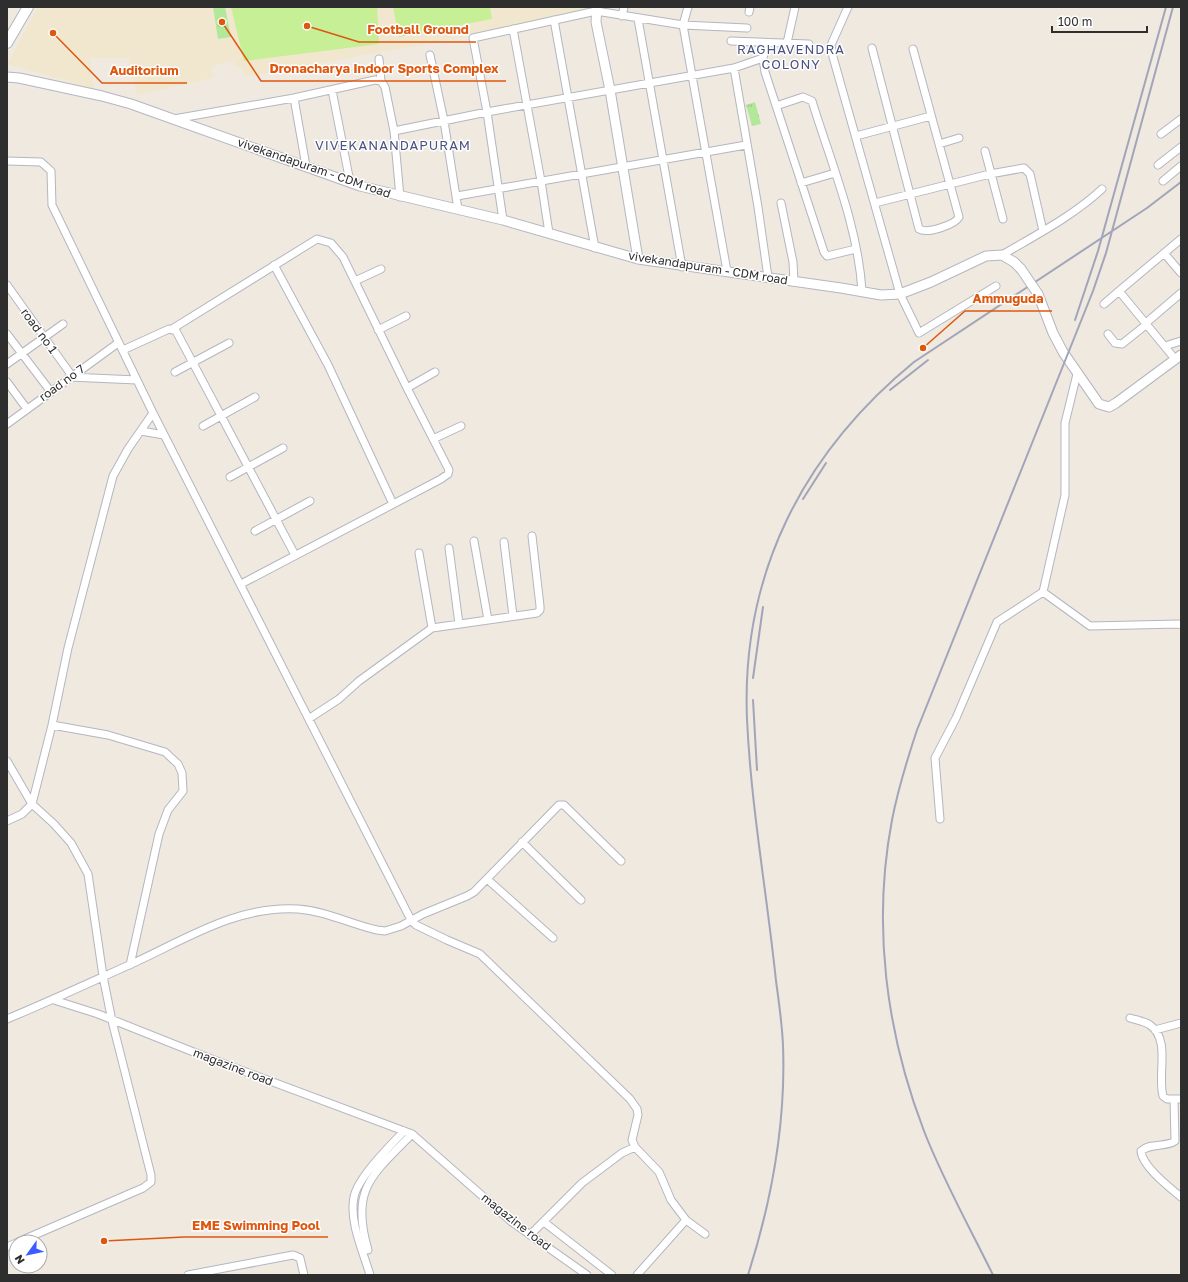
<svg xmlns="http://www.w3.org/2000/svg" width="1188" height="1282" viewBox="0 0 1188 1282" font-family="'Golos Text',sans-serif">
  <defs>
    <pattern id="park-tufts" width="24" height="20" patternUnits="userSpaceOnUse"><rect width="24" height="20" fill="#b2e89a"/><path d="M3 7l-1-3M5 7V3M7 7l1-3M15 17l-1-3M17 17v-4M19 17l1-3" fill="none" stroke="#99c785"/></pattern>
  </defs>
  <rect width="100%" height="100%" fill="#efe9e0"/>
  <path fill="#f1e7cf" d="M38,7H590L464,37L244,77L241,67H235L233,61L212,66L213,78L137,95L128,58H90L94,89L7,64Z"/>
  <path fill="url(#park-tufts)" d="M213,7H225L231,37L218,39Z
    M755,102L761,124L752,126L746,105Z"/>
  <path fill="#c6ef96" d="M231,7H377L379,44L244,61Z
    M393,7H490L492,19L399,37Z"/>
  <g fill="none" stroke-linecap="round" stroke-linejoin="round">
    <defs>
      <path id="minor" d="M688,7L683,25L727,271
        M848,7L831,45L833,57L900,294L919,333L996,286
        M749,12L750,7
        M622,16L624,7
        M638,19L682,267
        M554,20L595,248
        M513,29L541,181L549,233
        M731,41L809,44
        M787,43L795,7
        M872,48L919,229C927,234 955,225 959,217L913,49
        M430,55L444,121L458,209
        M763,58L765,72L824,252L827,256L856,249
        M379,59L381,81L385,87L394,131L400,197
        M734,68L758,207L768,277
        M332,90L350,182
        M294,98L306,166
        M776,106L803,97L812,101C831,163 858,226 862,291
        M174,119L294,98L375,80L381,81
        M394,131L487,112L734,68L763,58L766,43
        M1161,134L1181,119
        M856,136L931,116
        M939,144L959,138
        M985,151L1003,219
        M7,161L41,162L51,171L52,205L153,413L411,920L416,925L447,940L480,954L630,1099L637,1109L638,1115L632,1140L635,1147L659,1172L671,1200L686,1220
        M1158,165L1181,147
        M1163,181L1181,166
        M801,183L835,173
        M457,196L746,145
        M781,203L793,262L794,282
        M875,203L990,174L1024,168L1030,174L1043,231
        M503,220L487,112L473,38L596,11L683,25L747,28
        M1164,253L1181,273
        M1002,255C1036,235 1073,216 1102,189
        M274,265L328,365L393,504
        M355,281L381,269
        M7,285L72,376
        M1104,304L1119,291
        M1146,323L1181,293
        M172,329L317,239L331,243L343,257L407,388L449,470L448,474L441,479L241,584
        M378,330L406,316
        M7,334L51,392
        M1108,334L1115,343L1122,344L1147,324
        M1165,346L1181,341
        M123,350L169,329L176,331L295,555
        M1175,359L1119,291L1181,239
        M7,364L63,324
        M175,372L229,343
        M69,377L137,380
        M7,382L27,409
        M407,388L435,372
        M7,424L118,343
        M203,426L255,397
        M141,431L164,435
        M433,439L461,426
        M230,477L283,448
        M255,531L310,501
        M474,541L488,620
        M504,542L513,616
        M449,548L459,624
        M419,553L432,628
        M1043,592L1090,626L1179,624L1181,625
        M310,718L339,699L359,681L432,628L537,613L540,610V606L532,536
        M52,725L108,735L165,752L178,764L182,773L183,791L168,810L159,834L130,965
        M7,761L32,804L54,824L71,843L88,874L103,976L112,1021L151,1175V1182L143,1188L18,1242
        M940,819L935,758L956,718L997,622L1043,592L1065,495V423L1077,374
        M7,821L22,814L32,804L52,725L68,648L113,476L128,449L153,413
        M522,842L581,900
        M487,879L553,938
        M54,1000L98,1014L206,1057L412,1134L512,1222L587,1275
        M1130,1018C1136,1020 1144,1021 1150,1025C1171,1040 1157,1074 1163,1096L1167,1099H1181
        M7,1019C48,1002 89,983 129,965C183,941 236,905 298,909C326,911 350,924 377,930L385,931L401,926L423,914L467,896L474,892L559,805H564L621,861
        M1155,1030L1181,1023
        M1174,1099L1175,1141C1165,1148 1151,1142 1141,1151C1142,1166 1169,1187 1181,1197
        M544,1222L612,1275
        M530,1235L582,1183L622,1153L635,1147
        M7,1247L16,1243
        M368,1250C350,1189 372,1175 412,1134
        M188,1275L293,1255L300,1258L304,1275
        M370,1275C363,1251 349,1222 354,1197C358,1177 390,1146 404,1131
        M637,1275L686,1220L705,1234"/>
      <path id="tertiary" d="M597,7L596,22L610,90L638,259
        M7,77L19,78L102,96L131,104L360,186L503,220L638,259L841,288L881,295L900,294L931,282L986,256L1002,255L1014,262L1021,269
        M1038,294L1053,333L1063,352L1099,404L1109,407L1116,403L1181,355"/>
      <path id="secondary" d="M7,43L28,7"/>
    </defs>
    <use href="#minor" stroke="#b4b6c1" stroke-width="9"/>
    <use href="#tertiary" stroke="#b4b6c1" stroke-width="11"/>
    <use href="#secondary" stroke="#b4b6c1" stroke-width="12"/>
    <use href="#minor" stroke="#fff" stroke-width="7"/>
    <use href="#tertiary" stroke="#fff" stroke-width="9"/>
    <use href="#secondary" stroke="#fff" stroke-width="10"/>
    <path stroke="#a2a4b9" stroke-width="2" d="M1075,320L1098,251L1166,7
      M890,390L928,360
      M803,499L826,463
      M753,678L763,607
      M753,700L757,770
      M748,1275C772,1200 786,1123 783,1045C782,1024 779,1002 776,981C767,894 751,807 747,719C741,574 803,453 914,362L1147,208L1181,182
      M993,1275C970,1228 943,1180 924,1131C886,1032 872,925 892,820C898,789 907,760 917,730L1093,291L1106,253L1173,7"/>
    <defs>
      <path id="tertiary-bridge" d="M1021,269L1038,294"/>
    </defs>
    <use href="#tertiary-bridge" stroke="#b4b6c1" stroke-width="11" stroke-linecap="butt"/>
    <use href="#tertiary-bridge" stroke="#fff" stroke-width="9"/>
  </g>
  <g text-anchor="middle" stroke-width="3" stroke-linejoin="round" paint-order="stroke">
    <g font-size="12" fill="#2e2e2e" stroke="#fff">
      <text transform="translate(314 168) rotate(19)" y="4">vivekandapuram - CDM road</text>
      <text transform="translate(708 268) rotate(9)" y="4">vivekandapuram - CDM road</text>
      <text transform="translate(39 331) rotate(54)" y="4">road no 1</text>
      <text transform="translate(62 383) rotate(-36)" y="4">road no 7</text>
      <text transform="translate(233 1067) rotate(21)" y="4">magazine road</text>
      <text transform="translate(516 1222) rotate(38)" y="4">magazine road</text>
    </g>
    <g font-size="13" letter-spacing="1" fill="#4a5382" stroke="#fff">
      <text x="791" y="54">RAGHAVENDRA<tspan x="791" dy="15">COLONY</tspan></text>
      <text x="393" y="150">VIVEKANANDAPURAM</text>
    </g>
  </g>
  <path fill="none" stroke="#df570e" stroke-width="1.5" d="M307 26L359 42H476M222 22L261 81H506M53 33L102 83H187M923 348L965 311H1052M104 1241L184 1237H328"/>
  <g fill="#df570e" stroke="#fff" stroke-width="1.5">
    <circle cx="307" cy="26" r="4"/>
    <circle cx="222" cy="22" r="4"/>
    <circle cx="53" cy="33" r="4"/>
    <circle cx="923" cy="348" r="4"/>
    <circle cx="104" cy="1241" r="4"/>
  </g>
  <g font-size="13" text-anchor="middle" font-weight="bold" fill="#df570e" stroke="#fff" stroke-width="3" stroke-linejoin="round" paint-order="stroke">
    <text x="418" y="34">Football Ground</text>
    <text x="384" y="73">Dronacharya Indoor Sports Complex</text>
    <text x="144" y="75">Auditorium</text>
    <text x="1008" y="303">Ammuguda</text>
    <text x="256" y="1230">EME Swimming Pool</text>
  </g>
  <rect width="1188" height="1282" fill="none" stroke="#2e2e2e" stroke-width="16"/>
  <g transform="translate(28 1254) rotate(237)"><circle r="19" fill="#ffffff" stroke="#ababab"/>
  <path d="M0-3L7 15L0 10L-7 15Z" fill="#3d5bff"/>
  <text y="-6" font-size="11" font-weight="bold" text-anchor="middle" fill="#2e2e2e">N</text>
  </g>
  <path d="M1052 26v6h95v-6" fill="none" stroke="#2e2e2e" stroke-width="2"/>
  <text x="1058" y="26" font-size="12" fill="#2e2e2e" stroke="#ffffff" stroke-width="3" paint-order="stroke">100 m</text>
</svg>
